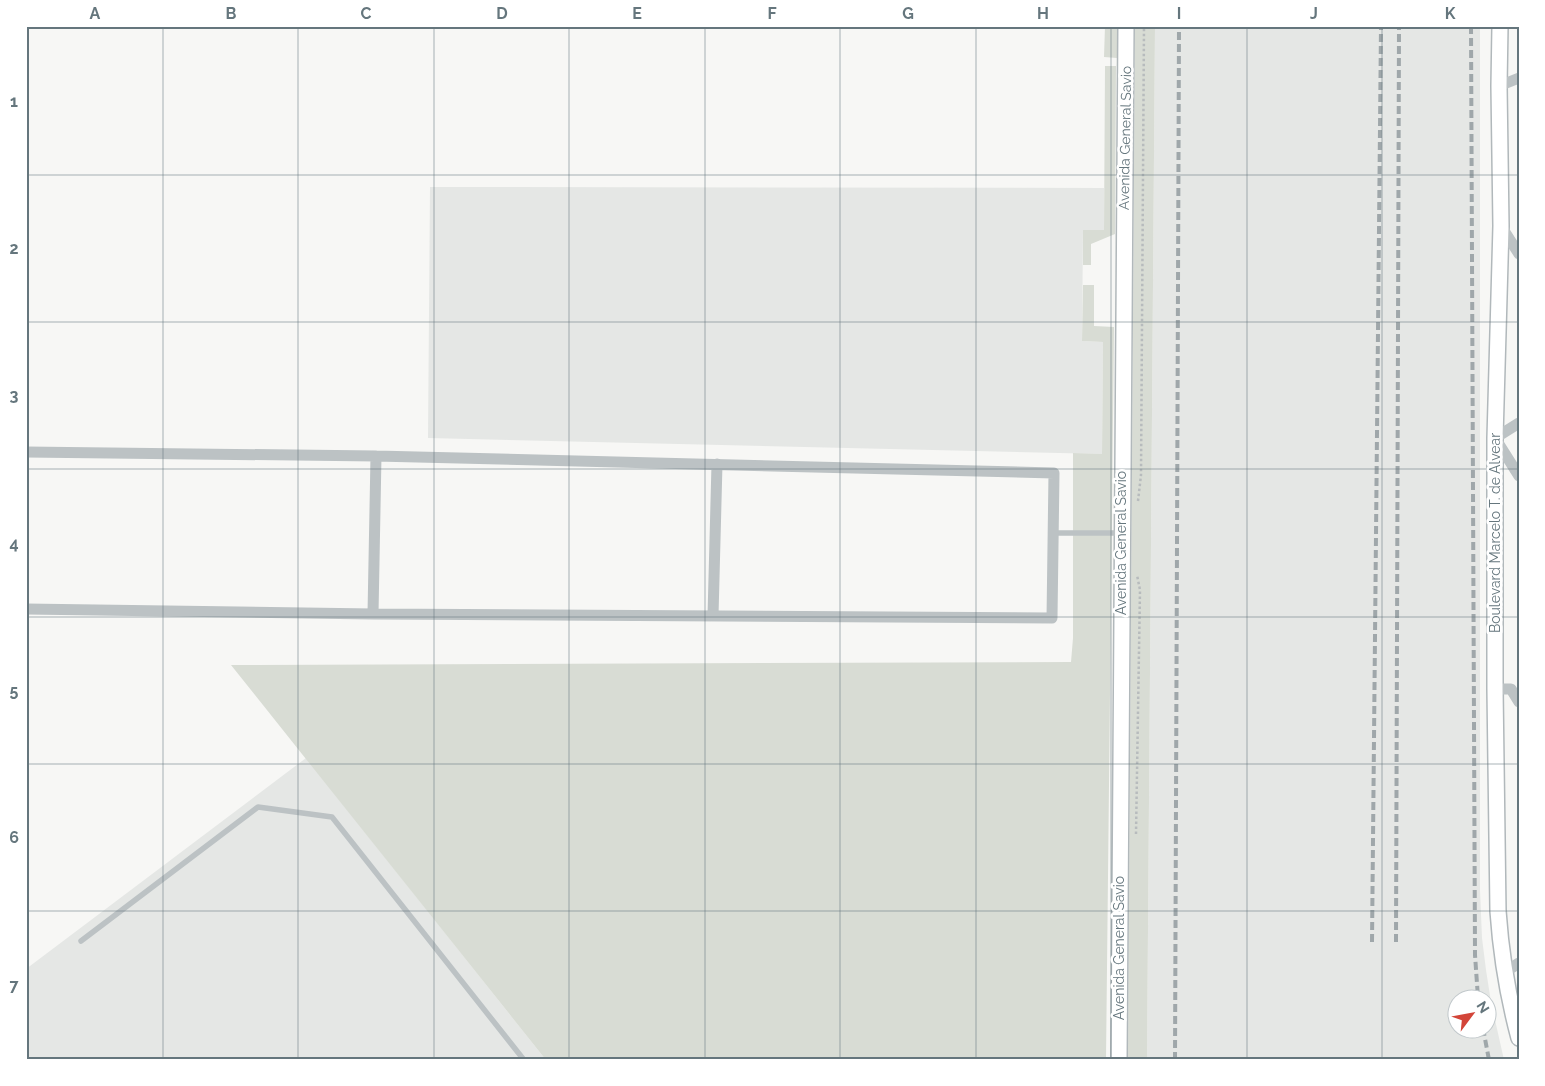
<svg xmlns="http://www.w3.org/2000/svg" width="1545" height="1086" viewBox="0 0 1545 1086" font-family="Raleway,sans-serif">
  <rect width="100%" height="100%" fill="#f7f7f5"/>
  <path fill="#e5e7e5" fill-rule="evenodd" d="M1155,26H1480V890L1482,938L1486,970L1491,1002L1504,1060H1147ZM1458,998H1488V1028H1458Z
    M430,187L1104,188V230H1083L1082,341L1103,342L1102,454L428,438Z
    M306,758L546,1060H26V969Z"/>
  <path fill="#d8dcd4" d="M1105,26H1117V58L1104,57Z
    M1135,26H1155L1147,1060H1128Z
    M1105,66H1116L1115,234L1091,244V265H1083V230H1104Z
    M1083,285H1094V326L1114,327L1106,1060H546L231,665L1071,662L1073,638V453L1102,454L1103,342L1082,341Z"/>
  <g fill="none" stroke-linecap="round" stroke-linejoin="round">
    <defs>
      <path id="secondary" d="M1500,26L1499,86L1501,226L1495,438V689L1498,911C1501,954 1508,997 1519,1038
        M1119,1060L1126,26"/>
    </defs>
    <use href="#secondary" stroke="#b1b8bb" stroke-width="18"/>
    <path stroke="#b7bbbd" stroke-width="2.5" stroke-dasharray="2.5 2.5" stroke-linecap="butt" d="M1138,501L1141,475L1144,26
      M1136,834L1140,590L1137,575"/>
    <path stroke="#bcc2c4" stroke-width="5.5" d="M1053,533H1121
      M81,941L258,807L332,817L524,1060"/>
    <path stroke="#bcc2c4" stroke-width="11" d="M1499,86L1519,78
      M1501,226L1519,254
      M1519,423L1495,438L1519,476
      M26,452L376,456L1054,473L1052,618L373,614L26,609
      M373,614L376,456
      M713,616L717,464
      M1495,689H1511
      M1511,689L1519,702
      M1505,972L1519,963"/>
    <use href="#secondary" stroke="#fff" stroke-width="15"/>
    <path stroke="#9fa7aa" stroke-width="4" stroke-dasharray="8 4" stroke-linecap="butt" d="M1471,26L1475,955L1478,998
      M1372,942L1381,26
      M1396,942L1399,26
      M1483,1028L1489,1060
      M1175,1060L1179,26"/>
  </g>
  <path fill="none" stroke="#65767d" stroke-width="1" stroke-opacity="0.55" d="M163,26V1060M298,26V1060M434,26V1060M569,26V1060M705,26V1060M840,26V1060M976,26V1060M1111,26V1060M1247,26V1060M1382,26V1060M26,175H1519M26,322H1519M26,469H1519M26,617H1519M26,764H1519M26,911H1519"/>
  <g text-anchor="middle" stroke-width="5" stroke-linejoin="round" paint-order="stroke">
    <g font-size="14" fill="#65767d" stroke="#fff">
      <text transform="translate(1125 138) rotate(-89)" y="5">Avenida General Savio</text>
      <text transform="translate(1495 533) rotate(-90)" y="5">Boulevard Marcelo T. de Alvear</text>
      <text transform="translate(1121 543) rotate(-90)" y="5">Avenida General Savio</text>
      <text transform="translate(1119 948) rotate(-90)" y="5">Avenida General Savio</text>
    </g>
  </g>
  <rect width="1545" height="1086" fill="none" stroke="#ffffff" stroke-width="55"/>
  <g transform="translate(1472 1014) rotate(58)"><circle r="24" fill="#ffffff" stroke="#c1c8cb"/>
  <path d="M0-4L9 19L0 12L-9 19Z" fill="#d34539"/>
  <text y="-8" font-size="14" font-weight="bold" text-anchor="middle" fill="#65767d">N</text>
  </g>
  <rect x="28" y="28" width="1490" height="1030" fill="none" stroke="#65767d" stroke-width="2"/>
  <g font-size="16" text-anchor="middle" font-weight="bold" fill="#65767d">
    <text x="95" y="19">A</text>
    <text x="231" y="19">B</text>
    <text x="366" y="19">C</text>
    <text x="502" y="19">D</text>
    <text x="637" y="19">E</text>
    <text x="772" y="19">F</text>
    <text x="908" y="19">G</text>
    <text x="1043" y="19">H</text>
    <text x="1179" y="19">I</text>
    <text x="1314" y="19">J</text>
    <text x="1450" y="19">K</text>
    <text x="14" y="107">1</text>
    <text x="14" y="254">2</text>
    <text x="14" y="401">3</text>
    <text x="14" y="549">4</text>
    <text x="14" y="696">5</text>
    <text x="14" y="843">6</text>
    <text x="14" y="991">7</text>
  </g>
</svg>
